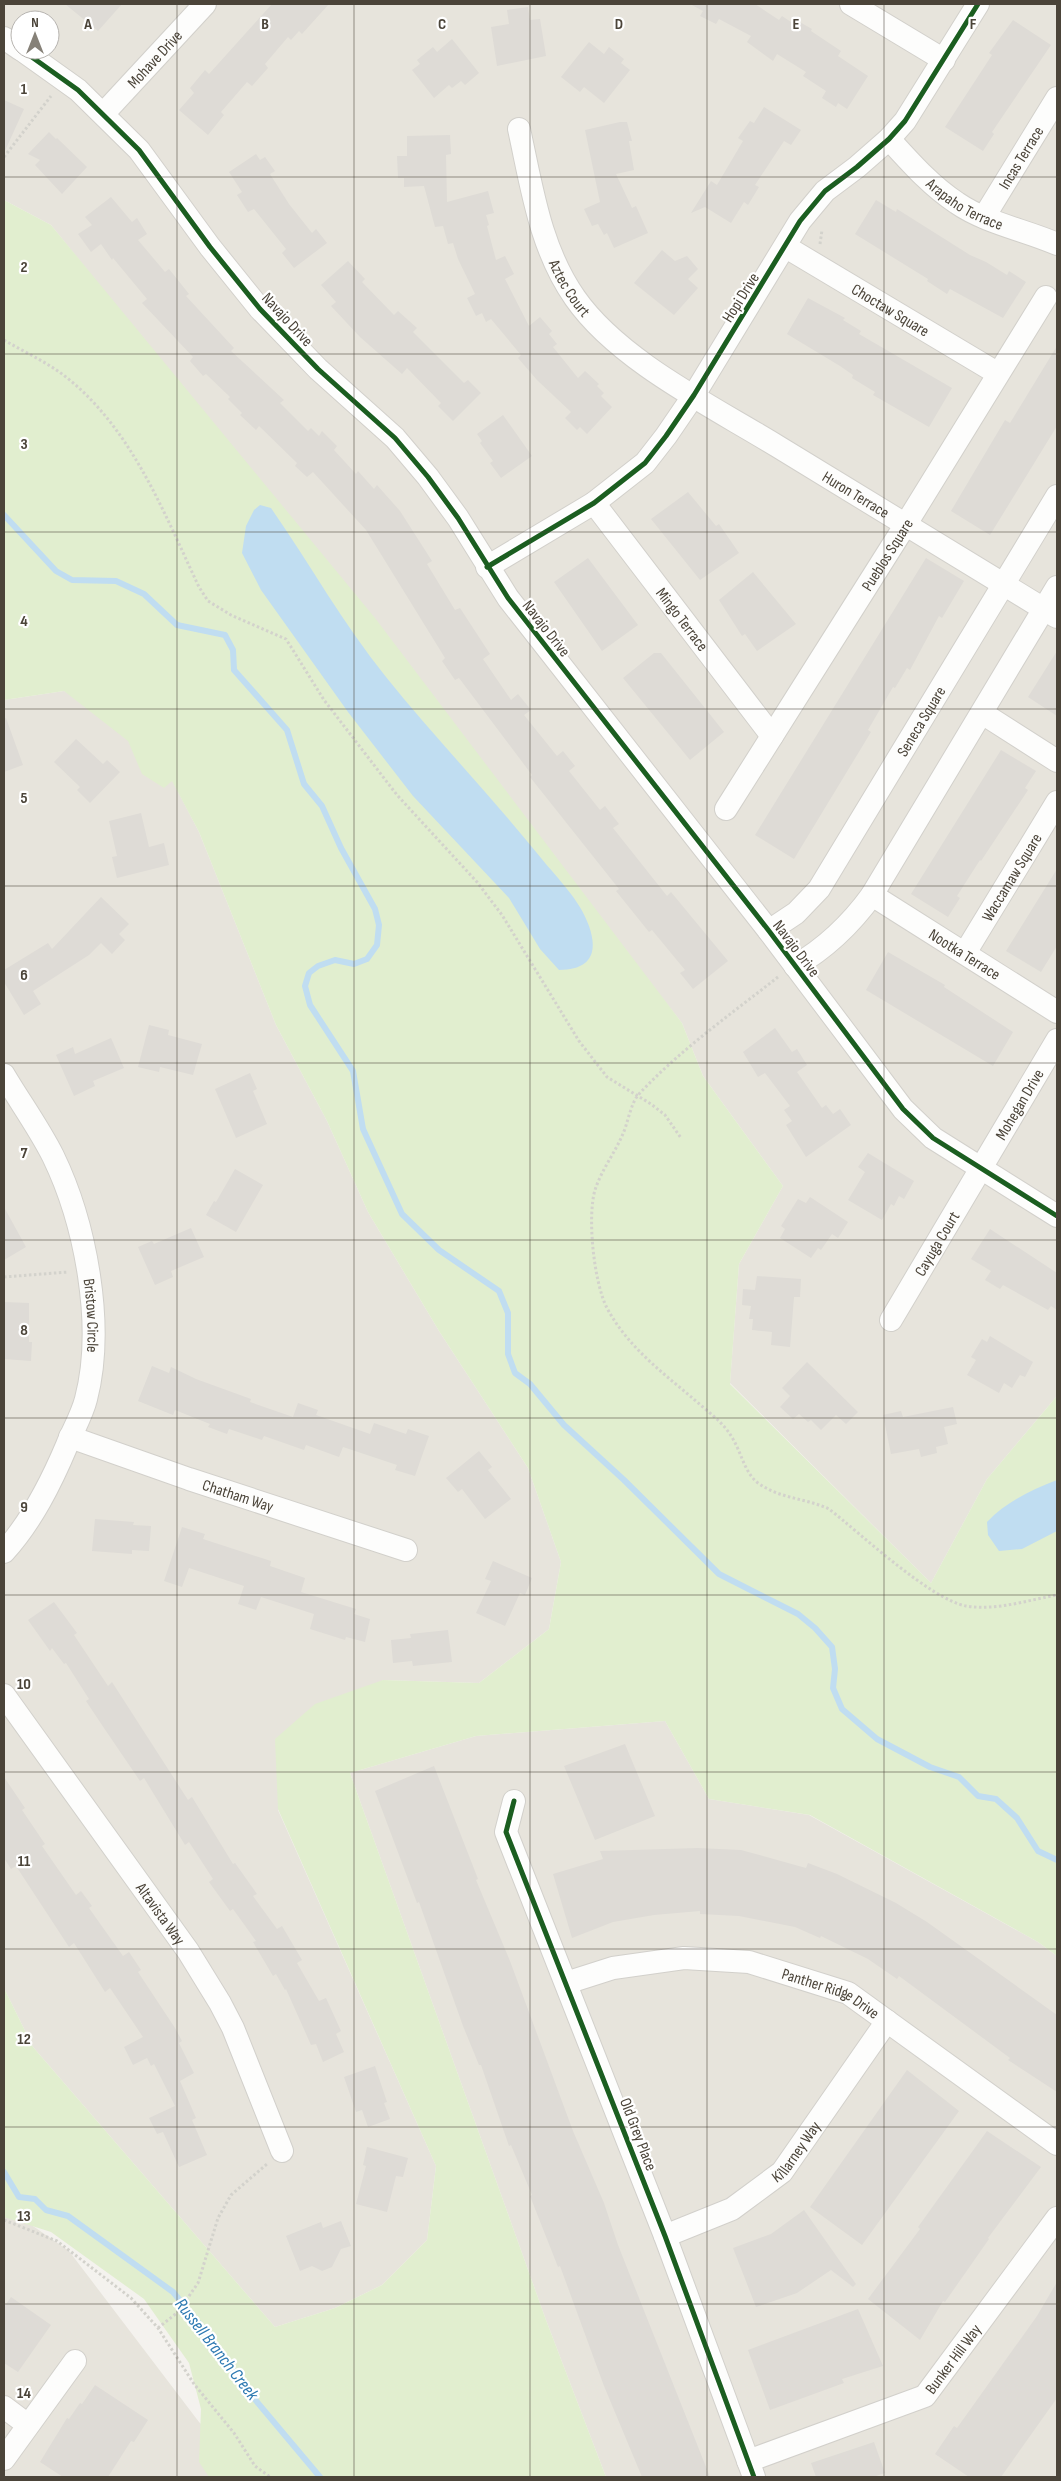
<svg xmlns="http://www.w3.org/2000/svg" width="1061" height="2481" viewBox="0 0 1061 2481" font-family="'Sofia Sans Condensed',sans-serif">
  <rect width="100%" height="100%" fill="#f4f2ee"/>
  <path fill="#e7e4dc" fill-rule="evenodd" d="M4,4H1057V1396L987,1479L931,1583L730,1383L739,1264L783,1186L703,1076L682,1023L165,366L51,225L4,200ZM20,20H50V50H20Z
    M64,691L146,730L199,832L276,1025L327,1121L368,1212L439,1331L528,1468L561,1562L549,1629L479,1683L383,1680L278,1810L436,2166L427,2240L382,2285L335,2308L275,2327L33,2047L4,1988V700Z
    M665,1721L709,1799L809,1815L1038,1942L1057,1956V2477H606L546,2320L350,1773L476,1736Z
    M4,2206L69,2251L199,2422L255,2477H4Z"/>
  <path fill="#e1eecf" d="M4,200L51,225L375,618L682,1023L703,1076L783,1186L739,1264L730,1384L931,1583L987,1479L1057,1396V1956L1038,1942L810,1815L709,1799L665,1721L476,1736L350,1773L546,2320L606,2477H209L199,2462L201,2409L189,2363L144,2299L51,2232L4,2217V1988L33,2047L275,2327L335,2308L382,2285L427,2240L436,2166L278,1809L275,1739L315,1704L383,1680L479,1683L549,1629L561,1562L528,1468L439,1331L368,1212L327,1121L276,1025L199,832L172,781L164,788L142,774L128,741L64,691L4,700Z"/>
  <path fill="#c0ddf1" d="M260,505L271,508C310,564 343,624 386,677C436,739 491,796 541,858C558,879 580,900 589,926C599,955 589,970 559,970L540,949L509,898L413,796L348,712L261,590L242,553L246,526L254,510Z
    M1057,1480V1531L1022,1549L999,1551L988,1535L987,1522C1006,1502 1031,1490 1057,1480Z"/>
  <g fill="none" stroke-linecap="round" stroke-linejoin="round">
    <path stroke="#c0ddf1" stroke-width="6" d="M4,515L56,571L72,580L116,581L144,594L177,625L225,635L233,650L234,670L287,730L304,784L322,806L341,848L375,909L379,925L377,945L367,959L354,964L335,960L318,966L309,973L305,986L310,1005L353,1071L363,1129L402,1214L439,1250L499,1291L508,1313V1354L515,1373L530,1384L564,1425L624,1480L719,1574L798,1614L815,1628L832,1647L835,1669L833,1688L842,1709L877,1739L930,1767L959,1777L978,1796L996,1799L1017,1818L1038,1851L1057,1860
      M4,2172L19,2197L35,2199L46,2210L68,2216L173,2292L207,2333L242,2384L320,2477"/>
  </g>
  <path fill="#dedbd6" d="M65,4H122L98,31Z
    M272,4H329L302,34L299,31L291,40L288,37L265,64L268,68L252,86L247,82L221,112L224,115L208,135L179,110L194,93L190,88L205,70L209,74Z
    M690,4H755L779,20L782,16L794,24L796,20L812,29L811,31L841,51L838,56L868,76L847,109L838,103L836,107L822,98L826,91L803,76L806,72L777,54L773,61L747,42L751,36L719,19L716,24L700,16L703,11Z
    M528,7L530,20L540,19L546,56L497,66L491,27L509,24L507,10Z
    M1013,20L1051,45L992,132L994,134L983,151L945,127L992,55L989,53Z
    M452,39L479,73L465,85L461,81L452,88L449,85L434,98L412,70L420,64L417,60L433,47L437,52Z
    M589,42L604,54L609,47L624,59L621,63L630,70L604,103L584,87L580,92L561,77Z
    M4,100L24,109L4,153Z
    M764,107L801,130L791,145L784,141L755,185L759,187L748,205L744,202L731,223L705,207L691,213L711,181L717,185L743,141L738,138L750,121L754,123Z
    M620,122H627L632,141H629L634,170L616,174L632,208L636,206L648,233L614,248L607,233L604,235L598,224L592,226L584,209L600,202L585,130Z
    M49,132L56,139L57,138L87,167L62,194L35,165L40,160L28,154Z
    M450,135L451,154L446,155L447,202L488,191L494,213L486,215L489,225L487,226L496,260L505,256L514,274L505,279L529,326L540,317L552,331L549,334L557,344L553,347L578,378L585,371L599,384L597,386L604,393L601,396L612,407L587,434L580,427L577,430L565,418L571,412L537,380L518,358L521,355L491,319L486,322L482,313L476,316L467,298L475,294L458,259L453,243L448,244L443,226L435,227L424,186L404,187V178H398L397,156H407V136Z
    M256,154L260,160L265,157L275,171L270,174L289,204L312,233L316,229L327,243L294,268L282,253L286,249L254,209L248,212L237,195L242,192L229,172Z
    M111,197L132,222L137,218L147,234L138,240L165,272L169,269L189,294L186,296L234,348L231,351L284,400L280,403L308,431L311,428L319,436L322,431L337,446L334,450L356,474L358,471L374,489L377,485L400,511L432,561L427,564L455,610L460,608L490,654L483,659L511,700L518,694L531,710L524,715L557,756L563,751L575,766L569,771L600,810L605,806L619,824L613,828L667,896L671,892L728,961L693,989L680,973L685,970L652,930L649,932L616,891L619,889L530,777L532,775L459,678L455,680L442,661L445,658L366,530L313,472L307,477L295,466L297,463L259,426L256,430L240,415L242,413L228,399L230,397L206,374L203,376L190,361L193,357L142,303L147,299L113,258L112,260L101,244L91,252L78,234L92,225L85,217Z
    M876,200L896,212L897,209L970,255L986,262L1007,275L1009,271L1026,282L1003,318L950,289L947,294L927,281L928,279L855,234Z
    M662,250L675,261L687,256L698,269L688,279L698,288L674,315L634,283Z
    M348,261L365,279L362,282L394,315L398,311L417,328L413,332L464,383L468,380L481,393L453,421L438,406L441,403L407,368L402,374L360,337L331,306L336,302L321,285Z
    M808,298L845,318L843,320L861,331L859,334L952,388L929,427L873,395L875,392L852,378L853,375L840,366L787,334Z
    M1057,346V426L990,535L951,511L1005,420L1010,423Z
    M503,415L532,456L501,478L490,463L493,461L480,443L482,441L477,434Z
    M688,492L716,526L719,524L739,553L700,580L651,519Z
    M588,558L638,625L602,651L554,582Z
    M926,558L964,581L942,618L939,616L910,670L907,668L895,688L893,687L868,730L871,732L794,859L755,835Z
    M753,572L796,624L757,651L745,634L742,636L719,600Z
    M1057,651V716L1028,697Z
    M654,653H661L724,732L690,760L623,678Z
    M6,718L23,765L4,772V719Z
    M76,739L103,764L107,760L120,772L90,803L77,790L80,787L54,762Z
    M1001,750L1036,771L1025,788L1028,790L981,861L980,860L957,896L960,898L948,917L911,894Z
    M141,813L149,847L164,843L169,865L117,878L112,857L117,856L109,821Z
    M1057,869V946L1041,972L1006,951Z
    M101,897L129,924L119,934L125,940L112,954L101,943L89,955L33,991L41,1004L24,1015L4,982V970L48,943L52,949Z
    M888,952L945,985L944,987L1013,1032L993,1066L866,990Z
    M149,1025L169,1030L168,1035L202,1044L193,1075L160,1067L159,1072L138,1067Z
    M775,1028L792,1052L797,1049L807,1065L797,1072L822,1108L826,1105L833,1114L840,1109L851,1125L806,1157L786,1125L792,1121L784,1110L790,1106L765,1073L758,1077L743,1052Z
    M111,1038L124,1068L93,1081L95,1086L74,1096L56,1055L73,1047L75,1054Z
    M250,1073L257,1089L253,1091L267,1124L236,1138L215,1089Z
    M868,1153L914,1181L904,1199L899,1196L894,1206L891,1204L882,1220L848,1200L865,1172L858,1167Z
    M235,1169L263,1185L236,1232L206,1215L214,1201L216,1202Z
    M810,1197L848,1222L838,1238L832,1234L821,1250L818,1248L811,1258L780,1238L785,1229L781,1226L798,1199L806,1203Z
    M4,1207L26,1247L4,1260Z
    M191,1228L204,1257L171,1271L173,1277L155,1285L138,1247L152,1241L154,1244Z
    M990,1229L1057,1273V1310L1051,1306L1048,1310L1003,1285L1000,1289L985,1280L991,1271L971,1259Z
    M757,1276L801,1279L800,1297H794L790,1347L771,1345L772,1332L752,1330L753,1319H749L751,1306L742,1305L743,1289L755,1290Z
    M4,1302L29,1303V1342H32L31,1361L4,1359Z
    M990,1336L1033,1362L1025,1377L1020,1375L1012,1388L1004,1383L999,1393L967,1375L976,1360L971,1357L982,1339L987,1342Z
    M807,1362L858,1412L846,1424L836,1415L821,1430L811,1420L808,1422L799,1414L793,1419L780,1407L790,1396L782,1388Z
    M152,1366L169,1373L171,1367L196,1379L251,1399L250,1402L293,1417L298,1403L318,1410L316,1415L370,1434L374,1423L406,1434L408,1429L429,1436L415,1476L395,1470L397,1465L343,1447L339,1457L306,1445L304,1450L264,1436L262,1440L229,1429L227,1434L208,1427L210,1424L175,1410L173,1415L138,1401Z
    M953,1407L957,1424L944,1427L948,1444L936,1447L937,1453L921,1457L919,1449L891,1454L883,1415L901,1411L903,1417Z
    M479,1451L492,1467L488,1470L511,1499L485,1519L462,1489L458,1492L446,1478Z
    M95,1519L134,1522L133,1525L151,1526L149,1551L132,1550V1554L92,1551Z
    M182,1527L205,1534L203,1539L271,1561L270,1566L305,1578L301,1592L356,1609L354,1614L370,1619L365,1642L346,1637L345,1640L310,1629L314,1614L261,1597L256,1610L238,1604L244,1586L189,1568L182,1587L164,1581Z
    M493,1561L532,1578L525,1595L520,1593L505,1626L476,1613L491,1581L485,1579Z
    M54,1602L77,1633L74,1635L108,1686L112,1682L188,1800L192,1797L233,1864L235,1863L257,1894L253,1896L277,1929L282,1926L302,1960L297,1963L319,2001L326,1998L341,2031L336,2034L344,2052L323,2062L316,2044L311,2045L286,1989L285,1990L276,1974L273,1976L253,1942L256,1941L233,1909L230,1911L209,1882L213,1879L189,1842L185,1845L144,1778L140,1781L106,1731L86,1701L89,1699L66,1663L64,1664L52,1648L50,1651L28,1620Z
    M448,1630L452,1662L413,1666L412,1661L393,1663L391,1640L411,1638L410,1634Z
    M625,1744L655,1816L595,1840L564,1766Z
    M434,1766L478,1879L476,1880L510,1961L573,2131L604,2203L618,2245L710,2477H642L604,2386L560,2266L558,2267L530,2196L532,2195L511,2145L509,2146L481,2065H479L463,2026L419,1902L417,1903L375,1791Z
    M4,1777L25,1808L22,1810L45,1844L42,1846L76,1895L81,1891L92,1906L89,1908L123,1956L129,1952L141,1970L138,1972L175,2028L182,2041L179,2043L194,2073L180,2081L196,2118L192,2120L207,2155L179,2167L163,2132L157,2134L149,2118L175,2106L154,2064L151,2066L147,2058L133,2065L124,2047L143,2037L110,1988L105,1992L74,1943L69,1947L16,1866L11,1869L4,1858Z
    M698,1848L741,1850L806,1868L808,1863L837,1874L896,1903L927,1922L1057,2015V2092L1008,2060L1010,2058L899,1976L897,1979L868,1959L821,1936L820,1938L795,1927L739,1916L700,1914V1911L654,1915L613,1922L572,1938L553,1874L603,1859L600,1851Z
    M375,2066L387,2102L384,2103L390,2119L368,2127L362,2110L356,2112L344,2077Z
    M907,2070L959,2111L862,2245L810,2207Z
    M987,2131L1041,2167L988,2238L989,2239L945,2302L943,2301L920,2340L868,2299L920,2229L918,2227Z
    M367,2147L408,2158L403,2177L396,2176L387,2212L356,2204L366,2166L363,2165Z
    M804,2210L856,2284L853,2287L831,2270L797,2293L756,2307L733,2248L771,2234Z
    M341,2221L351,2246L341,2249L332,2267L322,2271L312,2266L300,2271L286,2236L321,2222L323,2228Z
    M1057,2282V2398L1001,2477H969L935,2454L954,2426L957,2428L1037,2316Z
    M11,2297L51,2325L18,2372L4,2363V2307Z
    M858,2309L883,2366L842,2379L844,2383L770,2410L748,2350Z
    M95,2385L148,2420L134,2442L131,2441L108,2477H63L40,2462L67,2418L69,2419L80,2403L82,2404Z
    M874,2442L885,2473L873,2477H816L811,2463Z"/>
  <g fill="none" stroke-linecap="round" stroke-linejoin="round">
    <defs>
      <g id="street">
        <path d="M851,4L944,60"/>
        <path d="M4,38L20,49"/>
        <path d="M22,50L78,90L139,150L210,247L260,309L318,369L395,438L428,477L458,518L508,598L769,931L903,1109L933,1138L1057,1216"/>
        <path id="s1" d="M104,113L205,4"/>
        <path id="s2" d="M519,129C532,188 540,248 575,298C619,361 712,406 777,446C871,503 964,560 1057,617"/>
        <path id="s3" d="M889,139C910,162 931,186 957,203C986,223 1025,230 1057,244"/>
        <path id="s4" d="M984,217L1057,98"/>
        <path id="s5" d="M786,247L997,373"/>
        <path id="s6" d="M594,503L772,736"/>
        <path d="M487,567L594,503L645,463L666,436L694,395L800,221L825,191L857,167L889,139L905,121L978,4"/>
        <path d="M982,713L1057,761"/>
        <path id="s7" d="M726,809L906,524L1046,297"/>
        <path id="s8" d="M872,895L1057,1012"/>
        <path id="s9" d="M769,931L796,913L819,889L1057,496"/>
        <path id="s10" d="M965,953L1057,802"/>
        <path d="M795,966C826,948 851,924 872,895L1057,587"/>
        <path id="s11" d="M4,1075C20,1102 39,1128 53,1156C86,1224 105,1326 86,1399C82,1415 73,1430 67,1445C51,1483 32,1521 4,1552"/>
        <path id="s12" d="M891,1320L1057,1040"/>
        <path id="s13" d="M70,1437L189,1479L406,1550"/>
        <path id="s14" d="M4,1695L188,1951L220,2003L233,2028L282,2151"/>
        <path d="M514,1801L506,1832L665,2236L754,2477"/>
        <path id="s15" d="M566,1983L613,1968L684,1958L749,1962L848,1993L1057,2144"/>
        <path id="s16" d="M665,2236L732,2209L782,2172L887,2021"/>
        <path d="M4,2407L28,2425"/>
        <path d="M4,2459L75,2361"/>
        <path id="s17" d="M748,2461L925,2396L1057,2218"/>
      </g>
    </defs>
    <use href="#street" stroke="#d2d0cb" stroke-width="24"/>
    <path stroke="#d3d2cc" stroke-width="3" stroke-dasharray="2.5 2.5" stroke-linecap="butt" d="M4,157L51,96
      M820,244L822,230
      M4,340C24,352 47,362 66,377C132,429 164,513 199,587L208,601L231,615L286,639L324,700L397,795L477,882L502,915L579,1041L607,1077L651,1104L665,1115L681,1138
      M778,977C731,1014 680,1050 639,1094C630,1104 628,1124 622,1136C614,1154 601,1171 595,1190C587,1217 594,1283 607,1308C630,1351 669,1377 704,1408C716,1418 727,1427 734,1441C742,1455 745,1473 758,1483C780,1499 806,1498 829,1509C861,1534 930,1599 966,1606C996,1611 1028,1600 1057,1595
      M4,1277L68,1272
      M4,2220L57,2241L131,2298L158,2328L194,2384L234,2433L255,2466L270,2477
      M158,2328L178,2312L198,2283L218,2218L231,2195L267,2164"/>
    <use href="#street" stroke="#fdfdfc" stroke-width="22"/>
    <defs>
      <path id="cycleway" d="M22,50L78,90L139,150L210,247L260,309L318,369L395,438L428,477L458,518L508,598L769,931L903,1109L933,1138L1057,1216
        M487,567L594,503L645,463L666,436L694,395L800,221L825,191L857,167L889,139L905,121L978,4
        M514,1801L506,1832L665,2236L754,2477"/>
    </defs>
    <use href="#cycleway" stroke="#fff" stroke-width="8"/>
    <use href="#cycleway" stroke="#1b5e20" stroke-width="5"/>
  </g>
  <path fill="none" stroke="#4b4439" stroke-width="1" stroke-opacity="0.55" d="M177,4V2477M354,4V2477M530,4V2477M707,4V2477M884,4V2477M4,177H1057M4,354H1057M4,532H1057M4,709H1057M4,886H1057M4,1063H1057M4,1240H1057M4,1418H1057M4,1595H1057M4,1772H1057M4,1949H1057M4,2127H1057M4,2304H1057"/>
  <g text-anchor="middle" stroke-width="4.5" stroke-linejoin="round" paint-order="stroke">
    <g font-size="16" fill="#4b4439" stroke="#fff">
      <text dy="6" stroke="none"><textPath href="#s1" startOffset="74">Mohave Drive</textPath></text>
      <text dy="6" stroke="none"><textPath href="#s4" startOffset="70">Incas Terrace</textPath></text>
      <text dy="6" stroke="none"><textPath href="#s3" startOffset="101">Arapaho Terrace</textPath></text>
      <text dy="6" stroke="none"><textPath href="#s2" startOffset="168">Aztec Court</textPath></text>
      <text transform="translate(740 297) rotate(-58)" y="6">Hopi Drive</text>
      <text dy="6" stroke="none"><textPath href="#s5" startOffset="122">Choctaw Square</textPath></text>
      <text transform="translate(288 319) rotate(47)" y="6">Navajo Drive</text>
      <text dy="6" stroke="none"><textPath href="#s2" startOffset="524">Huron Terrace</textPath></text>
      <text dy="6" stroke="none"><textPath href="#s7" startOffset="301">Pueblos Square</textPath></text>
      <text dy="6" stroke="none"><textPath href="#s6" startOffset="146">Mingo Terrace</textPath></text>
      <text transform="translate(547 628) rotate(52)" y="6">Navajo Drive</text>
      <text dy="6" stroke="none"><textPath href="#s9" startOffset="262">Seneca Square</textPath></text>
      <text dy="6" stroke="none"><textPath href="#s10" startOffset="89">Waccamaw Square</textPath></text>
      <text transform="translate(797 948) rotate(53)" y="6">Navajo Drive</text>
      <text dy="6" stroke="none"><textPath href="#s8" startOffset="110">Nootka Terrace</textPath></text>
      <text dy="6" stroke="none"><textPath href="#s12" startOffset="251">Mohegan Drive</textPath></text>
      <text dy="6" stroke="none"><textPath href="#s12" startOffset="89">Cayuga Court</textPath></text>
      <text dy="6" stroke="none"><textPath href="#s11" startOffset="260">Bristow Circle</textPath></text>
      <text dy="6" stroke="none"><textPath href="#s13" startOffset="178">Chatham Way</textPath></text>
      <text dy="6" stroke="none"><textPath href="#s14" startOffset="269">Altavista Way</textPath></text>
      <text dy="6" stroke="none"><textPath href="#s15" startOffset="274">Panther Ridge Drive</textPath></text>
      <text transform="translate(639 2134) rotate(69)" y="6">Old Grey Place</text>
      <text dy="6" stroke="none"><textPath href="#s16" startOffset="159">Killarney Way</textPath></text>
      <text dy="6" stroke="none"><textPath href="#s17" startOffset="235">Bunker Hill Way</textPath></text>
    </g>
    <g font-size="18" font-style="italic" fill="#2e7ab2" stroke="#fff">
      <text transform="translate(217 2349) rotate(52)" y="6">Russell Branch Creek</text>
    </g>
  </g>
  <g font-size="16" text-anchor="middle" font-weight="bold" fill="#4b4439" stroke="#fff" stroke-width="4.5" stroke-linejoin="round" paint-order="stroke">
    <text x="88" y="29">A</text>
    <text x="265" y="29">B</text>
    <text x="442" y="29">C</text>
    <text x="619" y="29">D</text>
    <text x="796" y="29">E</text>
    <text x="973" y="29">F</text>
    <text x="24" y="94">1</text>
    <text x="24" y="272">2</text>
    <text x="24" y="449">3</text>
    <text x="24" y="626">4</text>
    <text x="24" y="803">5</text>
    <text x="24" y="980">6</text>
    <text x="24" y="1158">7</text>
    <text x="24" y="1335">8</text>
    <text x="24" y="1512">9</text>
    <text x="24" y="1689">10</text>
    <text x="24" y="1866">11</text>
    <text x="24" y="2044">12</text>
    <text x="24" y="2221">13</text>
    <text x="24" y="2398">14</text>
  </g>
  <rect width="1061" height="2481" fill="none" stroke="#4b4439" stroke-width="10"/>
  <g transform="translate(35 35)"><circle r="24" fill="#ffffff" stroke="#b7b4b0"/>
  <path d="M0-4L9 19L0 12L-9 19Z" fill="#868178"/>
  <text y="-8" font-size="14" font-weight="bold" text-anchor="middle" fill="#4b4439">N</text>
  </g>
</svg>
